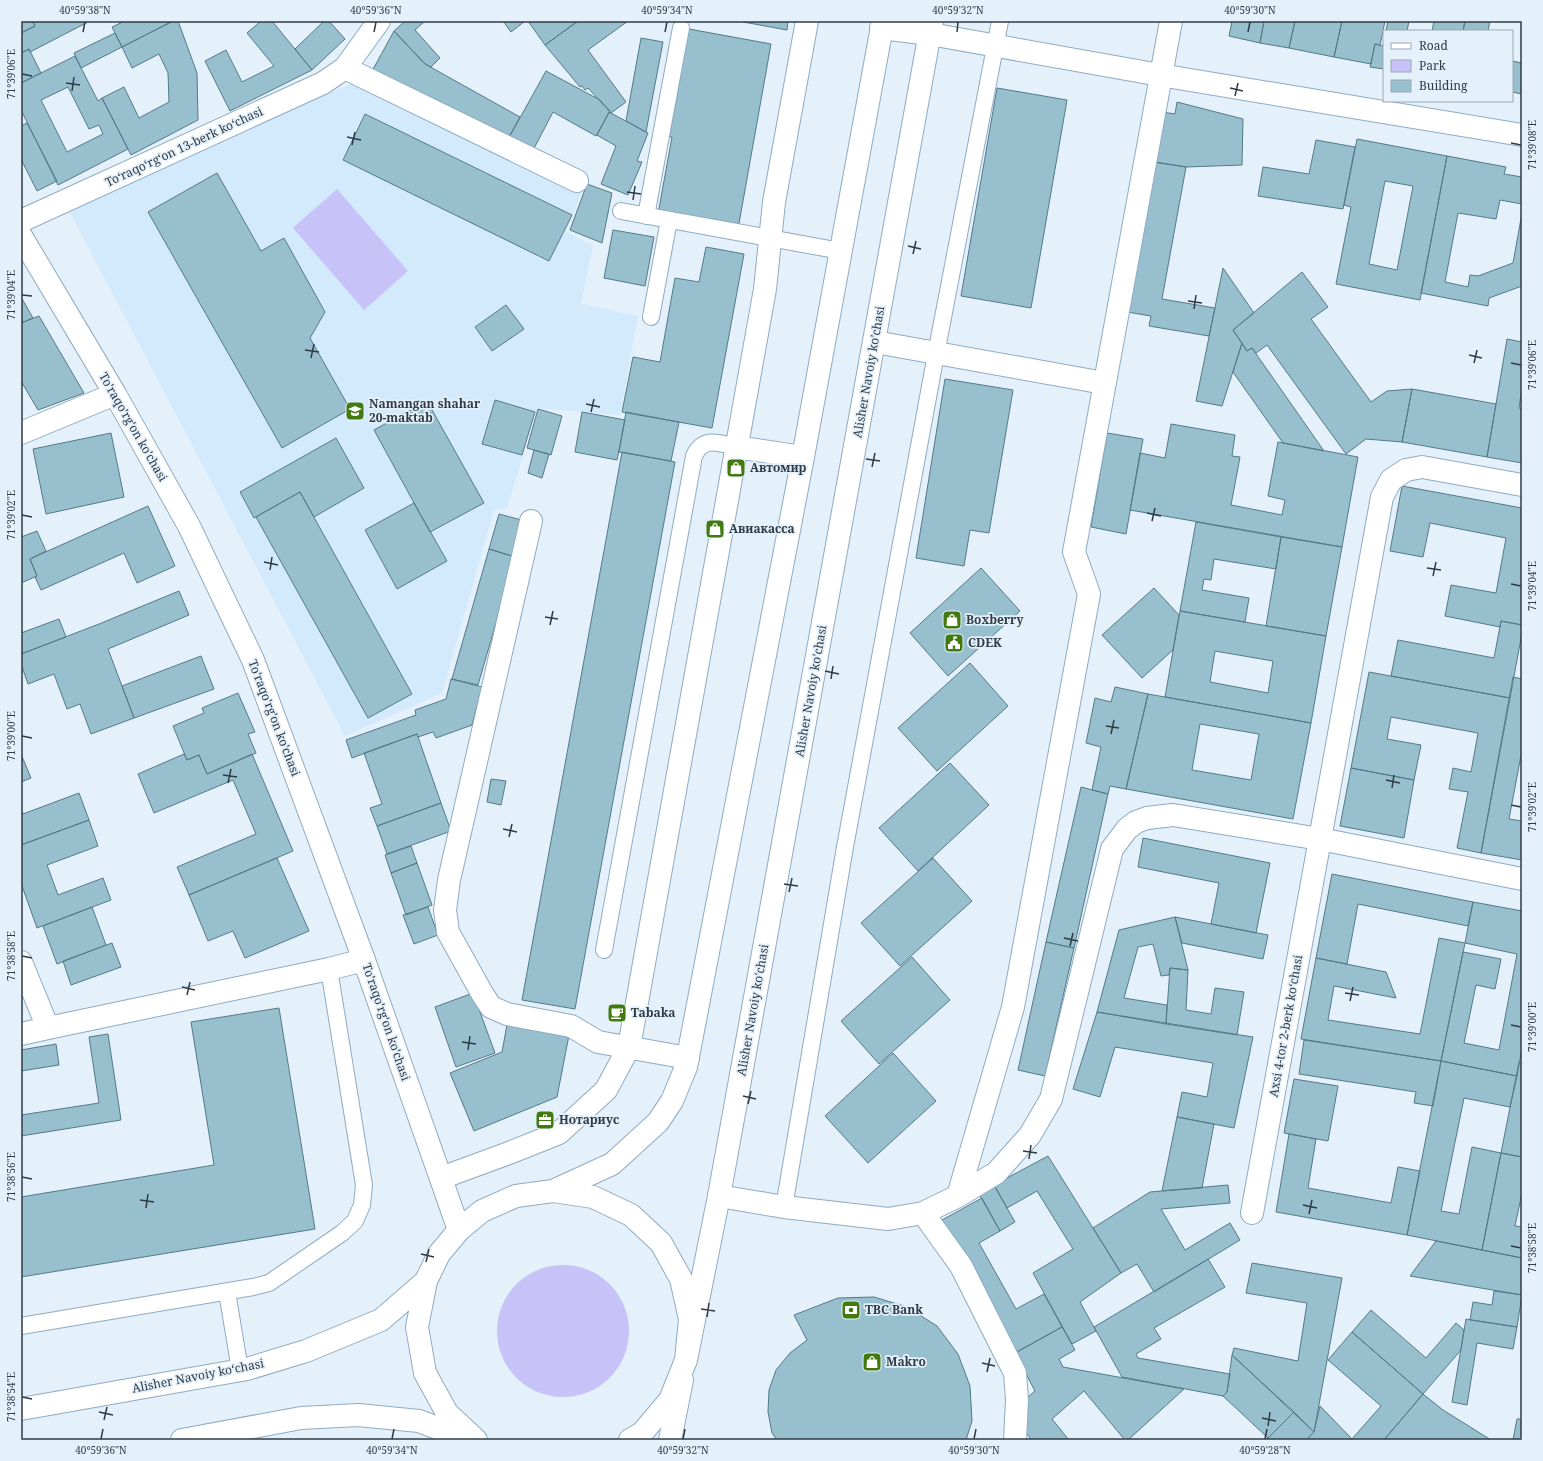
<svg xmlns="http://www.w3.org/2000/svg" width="1543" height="1461" viewBox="0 0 1543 1461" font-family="'Noto Serif',serif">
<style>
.built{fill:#d3e9fc}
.green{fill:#c7c3f9}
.building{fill:#97bfce;stroke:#547a88;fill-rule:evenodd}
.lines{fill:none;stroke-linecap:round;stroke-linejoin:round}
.lane-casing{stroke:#8fabc4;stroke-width:18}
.street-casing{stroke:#8fabc4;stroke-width:24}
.secondary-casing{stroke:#8fabc4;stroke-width:24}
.primary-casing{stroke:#8fabc4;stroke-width:24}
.lane{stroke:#fff;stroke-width:16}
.street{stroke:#fff;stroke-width:22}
.secondary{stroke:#fff;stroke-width:22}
.primary{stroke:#fff;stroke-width:22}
.ticks{fill:none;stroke:#2f3b45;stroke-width:1.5}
.labels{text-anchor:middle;stroke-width:3.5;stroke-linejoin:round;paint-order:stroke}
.street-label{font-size:12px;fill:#2f3b45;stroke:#e4f0fa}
.poi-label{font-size:12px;font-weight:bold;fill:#2f3b45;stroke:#e4f0fa;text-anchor:start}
.neatline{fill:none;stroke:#2f3b45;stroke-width:1.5}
.ticks-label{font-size:10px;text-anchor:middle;fill:#2f3b45}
</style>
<rect width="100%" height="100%" fill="#e4f0fa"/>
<path class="built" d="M351 84 582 191 566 232 593 245 581 304 638 316 620 415 537 408 507 508 494 510 442 693 345 736 66 205Z"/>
<path class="green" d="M337 189 408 271 364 310 293 228Z
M497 1331a66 66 0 1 1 132 0a66 66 0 1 1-132 0Z"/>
<path class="building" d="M21 21H32L35 26 21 33Z
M36 21H90L30 52 29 49 23 52 21 48V33L35 26 33 22Z
M125 21H173L122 47 112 27Z
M173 21H178L197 73 198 120 131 155 102 98 124 87 139 118 169 102 168 73 159 54 132 68 122 47Z
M261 21H272L312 70 230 111 205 61 226 50 242 82 274 66 247 33Z
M324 21H329L345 39 312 70 295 49Z
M405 21H425L415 30 440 58 431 67 425 64 394 31Z
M503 21H525L511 32Z
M528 21H578L545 45Z
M578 21H628L588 50 626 102 611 113 588 88 585 90 582 86 580 87 545 45Z
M738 21H788L787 30Z
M1232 21H1264L1260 43 1229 36Z
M1264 21H1295L1289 48 1260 43Z
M1295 21H1342L1334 57 1289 48Z
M1342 21H1385L1380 45 1375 44 1371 64 1334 57Z
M1388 21H1409L1407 31H1386Z
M1434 21H1465L1463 31H1432Z
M1465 21H1490L1488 31H1463Z
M689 29 771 44 738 229 658 214 672 137H669Z
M394 31 425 64 520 117 508 139 435 99 431 107 371 73Z
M115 33 122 47 81 68 74 53Z
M641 38 663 42 646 132 626 121Z
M1384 39V69L1370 67 1375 44 1383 46Z
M29 49 41 73 21 83V53Z
M75 56 98 101 102 98 128 149 58 185 21 110V83ZM68 87 89 129 99 125 103 134 67 152 41 100Z
M1512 61 1522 63V94L1512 92Z
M546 71 600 100 610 111 596 136 553 112 530 156 506 143Z
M997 88 1067 100 1031 308 961 296Z
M1177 102 1243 119 1242 165 1186 167 1154 162 1162 112 1175 114Z
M609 112 648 133 637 161 642 162 628 195 601 184 616 146 597 135Z
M365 114 572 215 549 261 343 160Z
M27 123 57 181 37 191 21 159V126Z
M1357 139 1447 156 1420 300 1336 284 1351 207 1344 205ZM1385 181 1413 186 1397 270 1369 264Z
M1316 140 1355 147 1343 209 1258 196 1263 167 1309 174Z
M1447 156 1506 167 1504 174 1522 177V204L1500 200 1496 219 1458 213 1445 282 1468 287 1470 275 1478 276 1513 263 1522 213V286L1489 298 1488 306 1421 293Z
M1154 162 1186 167 1162 299 1215 308 1209 336 1149 326 1151 316 1127 312Z
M217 173 261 251 284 238 325 312 310 338 350 409 282 448 148 212Z
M587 184 612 193 602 243 570 230Z
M613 230 654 237 645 286 604 278Z
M706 247 744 254 712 428 622 412 633 357 660 362 675 278 699 282Z
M1223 268 1254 313 1233 330 1242 343 1222 406 1196 401Z
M1302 272 1328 307 1311 319 1371 402 1387 391 1412 389 1402 442 1366 439 1346 454 1267 345 1256 353 1252 348 1247 351 1233 330Z
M21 297 33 318 21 323Z
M506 305 524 329 492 351 475 327Z
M39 316 84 393 38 410 21 381V323Z
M1507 339 1522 342V388L1519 408 1522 409V463L1487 457Z
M1242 343 1247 351 1252 348 1324 451 1283 443 1233 372Z
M945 379 1013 390 989 533 970 530 964 566 916 558Z
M1412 389 1496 404 1487 457 1402 442Z
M495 400 535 412 522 455 482 444Z
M427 401 484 503 430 532 374 430Z
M538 409 562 416 551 455 527 448Z
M582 412 625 420 617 460 575 452Z
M626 412 679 422 671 461 619 452Z
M1171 424 1235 435 1232 456 1240 457 1231 505 1282 515 1285 500 1268 496 1278 442 1358 457 1342 547 1130 510 1140 453 1165 458Z
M111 433 124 497 46 514 33 449Z
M1107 433 1143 439 1126 534 1091 527Z
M336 438 364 488 314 517 300 492 254 518 240 492Z
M534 450 549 454 542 478 528 473Z
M622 452 675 462 575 1009 522 1000Z
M1402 486 1522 508V625L1501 621 1500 627 1445 616 1451 585 1496 593 1506 538 1430 523 1423 557 1390 551Z
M300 492 412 694 368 718 256 517Z
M414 503 447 561 397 589 365 530Z
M148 506 175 566 137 583 124 553 41 590 35 577 37 576 30 559Z
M499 514 525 521 515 557 489 549Z
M1196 522 1281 537 1276 569 1214 559 1211 580 1204 579 1202 590 1249 598 1245 622 1180 611Z
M37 531 46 551 30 559 37 576 21 583V537Z
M1281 537 1342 547 1326 636 1266 626Z
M489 549 515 557 478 685 452 679Z
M981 568 1020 611 948 676 910 633Z
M1154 588 1179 615 1173 650 1142 678 1102 635Z
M179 591 189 615 108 649 134 718 91 734 80 704 67 709 54 674 28 684 21 664V654L99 624Z
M1180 611 1326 636 1311 723 1165 697ZM1215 651 1273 661 1268 693 1210 682Z
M59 619 66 637 21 654V633Z
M1501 621 1522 625V633L1510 698 1391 676 1398 640 1494 658Z
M201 656 214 689 134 718 122 686Z
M970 663 1008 706 937 771 898 728Z
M1369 672 1510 698 1481 853 1457 848 1468 792 1449 789 1453 768 1471 772 1478 733 1391 717 1387 739 1421 745 1414 780 1351 768Z
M1513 677 1522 679V750L1509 819 1522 821V860L1481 853Z
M451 679 482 687 472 725 436 738 433 732 418 737 417 734 352 758 346 740 416 715 415 710 446 699Z
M1115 687 1148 694 1126 789 1110 786 1108 794 1092 790 1101 747 1086 743 1095 698 1111 702Z
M238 693 255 732 248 734 256 753 207 774 199 755 187 760 173 726 204 713 202 708Z
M1148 694 1311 723 1293 819 1126 789ZM1200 724 1259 734 1251 780 1192 770Z
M417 734 441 803 377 826 370 808 382 804 364 753Z
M21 754 31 778 21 782Z
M184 754 187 760 199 755 207 774 252 754 293 851 189 895 177 867 256 834 233 780 154 813 138 774Z
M950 763 989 805 918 871 879 828Z
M1351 768 1414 780 1404 838 1340 826Z
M491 779 506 781 501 805 487 802Z
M1081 787 1108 794 1074 948 1046 942Z
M79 793 89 820 21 845V809L23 814Z
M441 803 451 831 387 854 377 826Z
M89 820 98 846 47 865 58 895 103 878 111 900 37 928 21 883V845Z
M1143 838 1270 863 1256 933 1211 924 1219 883 1138 867Z
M411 846 417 863 391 873 385 855Z
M277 858 309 931 245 958 233 931 208 941 189 895Z
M933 858 972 901 900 966 861 923Z
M417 863 432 905 406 915 391 873Z
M1332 874 1473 902 1468 926 1358 904 1347 964 1316 958Z
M1473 902 1522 911V1048L1517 1076 1441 1061 1463 952 1501 959 1495 989 1476 985 1464 1043 1499 1050 1517 954 1465 943Z
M92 907 106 945 57 964 43 926Z
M428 907 438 935 414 944 403 915Z
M1175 917 1268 935 1263 959 1182 943Z
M1175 917 1188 970 1170 968 1169 975 1161 976 1153 944 1138 947 1124 998 1167 1005 1166 1024 1097 1012 1119 930Z
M1439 938 1465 943 1441 1061 1301 1039 1316 958 1386 972 1396 998 1334 986 1328 1020 1420 1034Z
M1046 942 1074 948 1045 1076 1018 1070Z
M112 943 121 967 71 985 63 961Z
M912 957 950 1000 879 1064 841 1021Z
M1170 968 1188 970 1186 1010 1211 1014 1215 988 1244 992 1237 1035 1166 1024Z
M473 993 495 1053 456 1067 435 1007Z
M279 1008 315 1229 21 1277V1197L214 1165 191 1022Z
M1097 1012 1253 1037 1234 1128 1177 1117 1182 1092 1207 1097 1213 1063 1115 1047 1100 1097 1073 1089Z
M508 1019 570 1030 557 1097 474 1131 450 1073 502 1052Z
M108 1034 121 1120 21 1136V1115L99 1103 89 1037Z
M1304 1040 1441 1061 1433 1106 1414 1103 1416 1092 1299 1074Z
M56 1044 59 1065 21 1071V1050Z
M893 1053 936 1101 868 1163 825 1116Z
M1441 1061 1517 1076 1510 1107 1464 1098 1441 1211 1459 1214 1472 1147 1501 1153 1482 1250 1407 1235Z
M1519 1062 1522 1063V1157L1501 1153Z
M1294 1079 1338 1086 1328 1141 1284 1133Z
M1177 1117 1214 1124 1202 1188 1162 1191Z
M1289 1134 1316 1139 1308 1188 1391 1203 1398 1167 1420 1171 1407 1235 1276 1212Z
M1501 1153 1522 1157V1193L1515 1226 1522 1227V1258L1482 1250Z
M1048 1156 1121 1273 1080 1302 1096 1331 1072 1344 1033 1273 1073 1249 1037 1191 1007 1208 994 1185Z
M994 1185 1015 1222 1000 1231 979 1194Z
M1228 1185 1230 1203 1161 1209 1185 1250 1230 1223 1240 1240 1154 1292 1137 1264 1121 1273 1093 1228 1150 1192Z
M982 1198 1000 1231 979 1243 1016 1309 1044 1294 1062 1327 1015 1353 942 1220Z
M1436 1241 1522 1258V1295L1410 1276Z
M1208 1259 1225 1287 1154 1328 1161 1339 1136 1354 1138 1358 1230 1374 1227 1392 1223 1396 1122 1377 1094 1327Z
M1252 1263 1342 1278 1314 1432 1232 1355 1234 1348 1298 1361 1307 1303 1246 1293Z
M1494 1291 1522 1295 1517 1327 1470 1320 1473 1302 1492 1305Z
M874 1297 907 1307 937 1326 958 1354 970 1386 972 1421 966 1440H777L772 1433 768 1412 769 1390 776 1370 790 1353 807 1340 794 1315 838 1298Z
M1371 1310 1426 1358 1456 1323 1464 1330 1461 1350 1423 1394 1352 1332Z
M1466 1319 1517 1327 1513 1349 1477 1343 1467 1405 1452 1402Z
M1062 1327 1075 1350 1059 1359 1063 1367 1184 1389 1128 1440H1125L1084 1391 1052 1419 1069 1440H1032L1021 1427V1403L1035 1391 1015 1353Z
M1352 1332 1423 1394 1384 1440H1307V1439L1314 1432 1320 1406 1352 1439 1381 1406 1328 1360Z
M1232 1355 1294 1412 1268 1438 1223 1396 1227 1392Z
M1423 1394 1443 1410 1491 1440H1425L1424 1439 1423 1440H1384Z
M1294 1412 1314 1432 1306 1440H1266Z
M1517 1419H1522V1440H1513Z"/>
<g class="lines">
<defs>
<path id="lane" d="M621 211 841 251
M646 216 681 28
M651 317 669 220
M604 950 694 456C703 436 719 443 736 447
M784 1207 845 847 936 354 1000 21
M227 1292 240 1370
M21 1326 253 1287 269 1283 342 1233 355 1221 362 1205 364 1185 329 969"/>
<path id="street" d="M881 28 930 34 1160 75 1522 135
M345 68 379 21
M21 221 323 83 345 68 577 181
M875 342 1104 383
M21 433 115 394
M736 447 803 457
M531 521 449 880 445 910 448 932 483 995 491 1007 507 1014 571 1026 598 1042 688 1058
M21 962 48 1028 21 1034
M48 1028 329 969 364 960
M441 1178 509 1153 559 1133 606 1090 629 1047 765 289 774 202 807 21
M719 1196 784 1207 888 1219 923 1213 958 1196 996 1173 1030 1135 1051 1099 1112 849 1127 829 1136 822 1147 818 1173 815 1320 839 1382 497 1391 480 1406 470 1422 467 1522 485
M958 1196 1013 1007 1089 594 1074 552 1171 21
M923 1213 961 1266 1015 1373 1017 1400 1015 1440
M1252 1213 1320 839 1522 879"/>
<path id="secondary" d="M21 236 115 394 189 526 253 660 364 960 459 1230
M670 1440 682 1380"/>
<path id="primary" d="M553 1191 612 1164 658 1122 672 1101 686 1067 803 457 883 21
M686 1360 719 1196 932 21
M21 1409 247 1369 306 1351 381 1320 426 1281
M182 1440 301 1418 358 1415 419 1421 469 1440
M476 1440 447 1413 425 1373 417 1327 426 1281 439 1254 459 1230 482 1211 516 1196 553 1191 593 1197 631 1215 661 1243 681 1279 690 1319 686 1360 670 1400 642 1433 630 1440"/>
</defs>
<use href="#lane" class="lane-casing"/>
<use href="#street" class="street-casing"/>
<use href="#secondary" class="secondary-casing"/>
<use href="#primary" class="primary-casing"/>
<use href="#lane" class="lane"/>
<use href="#street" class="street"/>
<use href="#secondary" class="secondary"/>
<use href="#primary" class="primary"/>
</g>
<path class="ticks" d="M83 32 85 22M374 32 376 22M665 32 667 22M957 32 958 22M1248 32 1250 22M22 74 32 76M66 83 80 85M1230 88 1243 91M72 91 74 77M1235 96 1238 83M347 137 361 140M1511 143 1521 145M352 145 355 132M627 192 641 194M633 200 635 186M908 246 921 249M913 254 916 241M22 295 32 296M1188 301 1202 303M1194 309 1196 295M305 350 319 352M1469 355 1482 358M311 358 314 344M1474 363 1477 350M1511 363 1521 365M586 404 600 407M591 412 594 399M866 459 880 461M872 467 875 453M1147 513 1161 516M22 515 32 517M1152 521 1155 508M264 562 278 565M1427 568 1441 570M270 570 272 557M1433 576 1436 562M1511 584 1521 586M545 617 558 619M550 625 553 611M825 671 839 674M831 679 833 666M1106 726 1119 728M1111 734 1114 720M22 736 32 738M223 775 237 777M1386 780 1400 783M228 783 231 769M1392 788 1394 775M1511 805 1521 807M503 829 517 832M509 837 512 824M784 884 798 886M789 892 792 878M1064 938 1078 941M1070 946 1073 933M22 956 32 958M182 987 195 990M1345 993 1359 995M187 995 190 982M1350 1001 1353 987M1511 1025 1521 1027M462 1042 476 1044M468 1050 470 1036M743 1096 756 1099M748 1104 751 1091M1023 1151 1037 1153M1029 1159 1031 1145M22 1177 32 1179M140 1200 154 1202M1303 1205 1317 1208M146 1208 148 1194M1309 1214 1312 1200M1511 1246 1521 1248M421 1254 434 1257M426 1262 429 1249M701 1309 715 1311M707 1317 709 1303M982 1363 995 1366M987 1372 990 1358M22 1397 32 1399M99 1412 113 1415M1262 1418 1276 1421M104 1420 107 1407M1268 1426 1270 1412M101 1439 103 1429M392 1439 394 1429M683 1439 685 1429M974 1439 976 1429M1265 1439 1267 1429"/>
<defs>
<symbol id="school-square" viewBox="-11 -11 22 22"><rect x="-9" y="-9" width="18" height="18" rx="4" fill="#427a10" stroke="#e4f0fa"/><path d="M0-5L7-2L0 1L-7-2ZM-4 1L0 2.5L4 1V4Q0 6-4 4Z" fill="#fff"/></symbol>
<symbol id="shop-square" viewBox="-11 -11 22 22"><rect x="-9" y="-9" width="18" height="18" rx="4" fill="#427a10" stroke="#e4f0fa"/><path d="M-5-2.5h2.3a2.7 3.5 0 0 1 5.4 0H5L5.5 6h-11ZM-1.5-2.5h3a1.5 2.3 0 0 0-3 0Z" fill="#fff"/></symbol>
<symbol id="civic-square" viewBox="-11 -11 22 22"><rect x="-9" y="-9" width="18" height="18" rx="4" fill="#427a10" stroke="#e4f0fa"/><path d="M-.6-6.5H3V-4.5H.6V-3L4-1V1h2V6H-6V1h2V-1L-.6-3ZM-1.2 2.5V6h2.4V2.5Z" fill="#fff"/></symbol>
<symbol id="cafe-square" viewBox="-11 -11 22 22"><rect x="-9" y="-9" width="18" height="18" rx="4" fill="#427a10" stroke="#e4f0fa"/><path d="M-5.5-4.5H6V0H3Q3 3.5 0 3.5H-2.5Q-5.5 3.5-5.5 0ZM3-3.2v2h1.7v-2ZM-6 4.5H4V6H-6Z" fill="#fff"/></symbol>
<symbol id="office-square" viewBox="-11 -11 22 22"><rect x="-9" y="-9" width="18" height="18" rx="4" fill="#427a10" stroke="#e4f0fa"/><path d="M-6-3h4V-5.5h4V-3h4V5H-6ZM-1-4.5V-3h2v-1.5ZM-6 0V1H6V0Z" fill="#fff"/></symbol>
<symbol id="bank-square" viewBox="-11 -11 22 22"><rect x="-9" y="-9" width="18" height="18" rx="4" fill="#427a10" stroke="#e4f0fa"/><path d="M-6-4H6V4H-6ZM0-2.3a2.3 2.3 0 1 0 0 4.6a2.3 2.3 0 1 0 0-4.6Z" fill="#fff"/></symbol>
</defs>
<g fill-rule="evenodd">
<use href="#school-square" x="344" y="400" width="22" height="22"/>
<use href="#shop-square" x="725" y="457" width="22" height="22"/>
<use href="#shop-square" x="704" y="518" width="22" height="22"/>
<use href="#shop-square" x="941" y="609" width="22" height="22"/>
<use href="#civic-square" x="943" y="632" width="22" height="22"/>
<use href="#cafe-square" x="606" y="1002" width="22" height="22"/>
<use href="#office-square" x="534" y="1109" width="22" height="22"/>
<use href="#bank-square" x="840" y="1299" width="22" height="22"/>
<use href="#shop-square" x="861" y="1351" width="22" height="22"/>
</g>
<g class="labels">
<g class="street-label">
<text transform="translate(184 147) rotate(-25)" y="4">Toʻraqoʻrgʻon 13-berk koʻchasi</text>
<text transform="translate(869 372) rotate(-80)" y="4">Alisher Navoiy ko'chasi</text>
<text transform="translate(133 427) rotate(60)" y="4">To'raqo'rg'on ko'chasi</text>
<text transform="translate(811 691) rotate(-80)" y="4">Alisher Navoiy ko'chasi</text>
<text transform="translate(274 718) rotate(69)" y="4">To'raqo'rg'on ko'chasi</text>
<text transform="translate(753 1010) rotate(-80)" y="4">Alisher Navoiy ko'chasi</text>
<text transform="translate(386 1022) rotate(71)" y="4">To'raqo'rg'on ko'chasi</text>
<text transform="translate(1286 1026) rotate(-80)" y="4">Аxsi 4-tor 2-berk koʻchasi</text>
<text transform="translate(198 1376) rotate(-11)" y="4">Alisher Navoiy koʻchasi</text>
</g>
<g class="poi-label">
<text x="369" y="408">Namangan shahar<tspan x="369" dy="14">20-maktab</tspan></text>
<text x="750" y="472">Автомир</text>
<text x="729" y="533">Авиакасса</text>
<text x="966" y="624">Boxberry</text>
<text x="968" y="647">CDEK</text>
<text x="631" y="1017">Tabaka</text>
<text x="559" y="1124">Нотариус</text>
<text x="865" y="1314">TBC Bank</text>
<text x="886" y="1366">Makro</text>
</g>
</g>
<rect width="1543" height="1461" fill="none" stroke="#e4f0fa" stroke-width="44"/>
<rect x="1383" y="30" width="130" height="72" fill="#e4f0fa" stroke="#9ca8b2"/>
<rect x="1391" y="43" width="20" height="6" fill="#ffffff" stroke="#9ca8b2"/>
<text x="1419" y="50" font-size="12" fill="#2f3b45">Road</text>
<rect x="1391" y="60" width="20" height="12" fill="#c7c3f9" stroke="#9ca8b2"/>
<text x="1419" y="70" font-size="12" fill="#2f3b45">Park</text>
<rect x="1391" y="80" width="20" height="12" fill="#97bfce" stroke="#9ca8b2"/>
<text x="1419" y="90" font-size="12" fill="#2f3b45">Building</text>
<rect x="22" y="22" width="1499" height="1417" class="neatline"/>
<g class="ticks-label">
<text x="85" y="14">40°59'38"N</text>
<text x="376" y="14">40°59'36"N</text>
<text x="667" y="14">40°59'34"N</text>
<text x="958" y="14">40°59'32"N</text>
<text x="1250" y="14">40°59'30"N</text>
<text transform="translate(11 74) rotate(-90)" y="4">71°39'06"E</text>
<text transform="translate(1532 145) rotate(-90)" y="4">71°39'08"E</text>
<text transform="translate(11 295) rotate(-90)" y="4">71°39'04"E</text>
<text transform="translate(1532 365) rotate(-90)" y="4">71°39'06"E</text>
<text transform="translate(11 515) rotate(-90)" y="4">71°39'02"E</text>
<text transform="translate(1532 586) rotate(-90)" y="4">71°39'04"E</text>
<text transform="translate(11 736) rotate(-90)" y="4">71°39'00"E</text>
<text transform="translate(1532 807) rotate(-90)" y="4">71°39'02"E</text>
<text transform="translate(11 956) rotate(-90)" y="4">71°38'58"E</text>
<text transform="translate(1532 1027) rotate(-90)" y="4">71°39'00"E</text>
<text transform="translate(11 1177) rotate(-90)" y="4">71°38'56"E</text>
<text transform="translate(1532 1248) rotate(-90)" y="4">71°38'58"E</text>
<text transform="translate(11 1397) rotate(-90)" y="4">71°38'54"E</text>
<text x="101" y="1454">40°59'36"N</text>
<text x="392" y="1454">40°59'34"N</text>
<text x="683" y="1454">40°59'32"N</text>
<text x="974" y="1454">40°59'30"N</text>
<text x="1265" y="1454">40°59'28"N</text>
</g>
</svg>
